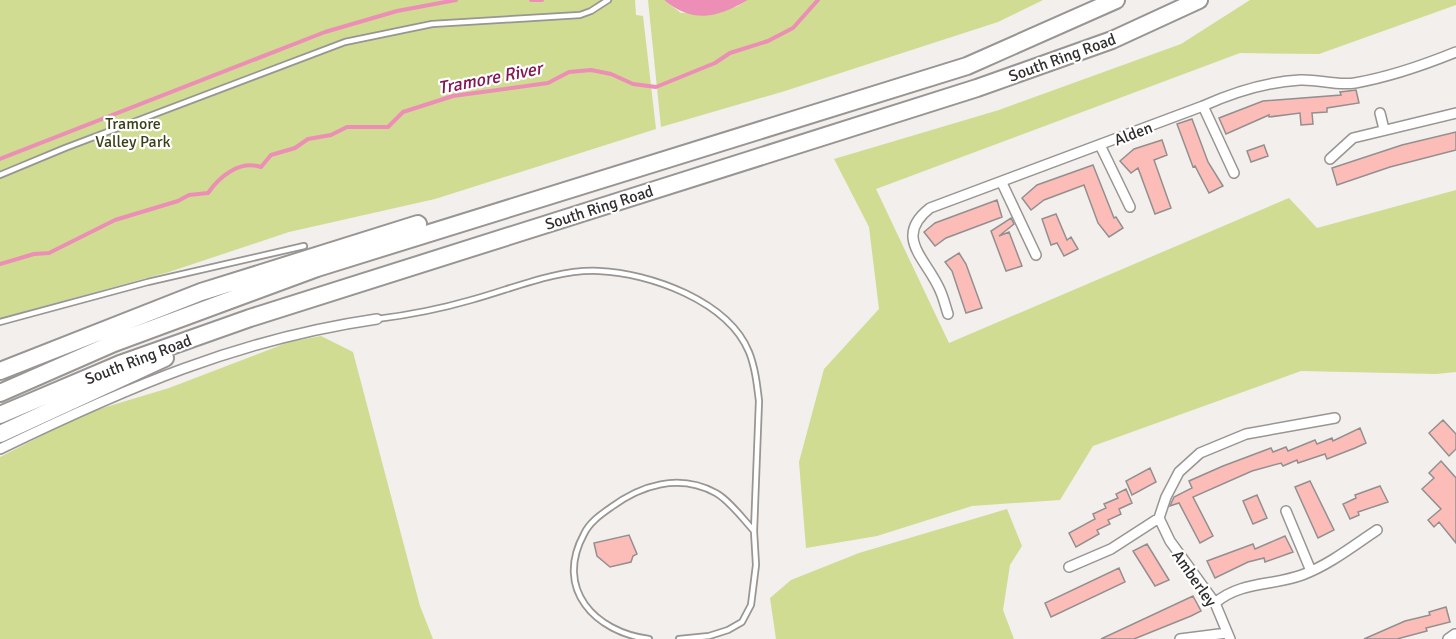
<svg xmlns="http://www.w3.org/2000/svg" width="1456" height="639" viewBox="0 0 1456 639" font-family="Signika,sans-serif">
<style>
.green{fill:#d0dc91}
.water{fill:#ec8eb6}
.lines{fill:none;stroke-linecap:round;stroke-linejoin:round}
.stream{stroke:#ec8eb6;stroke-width:4}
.building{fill:#fcbdb8;stroke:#938f8f;stroke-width:1.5}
.service-casing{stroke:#989593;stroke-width:8}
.minor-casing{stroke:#989593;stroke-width:12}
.trunk-casing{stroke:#989593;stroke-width:20}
.service{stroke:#fff;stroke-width:4.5}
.minor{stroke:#fff;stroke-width:9}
.trunk{stroke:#fff;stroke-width:16}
.labels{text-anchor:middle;stroke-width:4.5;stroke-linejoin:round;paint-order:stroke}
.street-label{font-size:16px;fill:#302f2e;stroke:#fff}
.park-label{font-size:16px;fill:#393f16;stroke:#fff}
.water-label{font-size:18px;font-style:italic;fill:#831551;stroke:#fff}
</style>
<rect width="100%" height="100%" fill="#f2efed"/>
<path class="green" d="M0 0H635L636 15 643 16 656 129 435 199 289 232 169 272 0 318Z
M648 0H664L681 13 736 7 748 0H1043L998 22 785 91 661 127Z
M1250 0H1456V5L1319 54 1240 53 876 189 949 343 1289 198 1317 228 1456 190V372L1436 374 1301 371 1093 446 1060 500 972 506 877 536 806 548 799 462 824 369 879 309 869 227 834 159 999 110 1181 44Z
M321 336 353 352 420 606 433 639H0V457L86 413 169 388 289 342Z
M1007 509 1022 546 1010 565 1003 610 1014 639H776L770 598 791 580 859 553Z"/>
<path class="water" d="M664 0H748C716 18 694 24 664 0Z"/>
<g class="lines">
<path class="stream" d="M531 0H542
M0 159 325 32 397 11 456 0
M0 264 34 254 49 253 115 220 178 201 189 195 208 193C220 176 240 160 261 167L271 155 295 148 308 139 331 135 347 127H388L403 112 453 96 548 83 569 72 591 70 611 74 633 84 656 87 715 63 730 53 768 41 793 28 818 0"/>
</g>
<path class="building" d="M1356 90 1359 103 1327 108V112L1312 113 1313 124 1301 125 1300 113 1269 117V115L1226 134 1219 118 1263 101 1341 95 1340 92Z
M1192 119 1208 162 1223 186 1209 193 1195 166 1193 167 1177 124Z
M1456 132V150L1390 167 1337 185 1332 168 1402 145Z
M1162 140 1167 155 1154 160 1171 208 1155 214 1138 168 1131 173 1120 161 1134 149Z
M1264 145 1268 156 1251 162 1247 151Z
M1093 165 1114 218 1116 217 1123 228 1109 237 1098 223 1084 185 1044 200 1031 210 1022 198 1037 185Z
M997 200 1002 217 946 238 935 246 924 232 935 223Z
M1056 214 1067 240 1071 237 1078 249 1064 256 1057 243 1051 245 1042 219Z
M1011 218 1014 224 999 236 1009 232 1022 266 1006 271 991 231Z
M959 253 966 264 982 308 966 313 952 271 945 262Z
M1443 420 1456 434V449L1449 456 1429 433Z
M1360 428 1366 443 1355 448 1327 459 1325 454 1298 463 1297 460 1283 466 1281 463 1252 471 1193 497 1213 536 1200 543 1179 503 1170 506 1174 497 1192 488 1189 481 1223 466 1271 448 1273 452 1286 447 1288 451 1315 440 1317 444 1332 438 1333 441Z
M1441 461 1456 478V543L1439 522 1434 527 1428 520 1441 509 1422 489 1434 478 1429 473Z
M1150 468 1156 482 1132 495 1126 481Z
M1310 481 1334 530 1318 538 1295 487Z
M1380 486 1388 502 1358 512 1359 515 1350 519 1343 504 1356 498 1355 495Z
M1126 489 1132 503 1119 509 1121 514 1108 520 1110 524 1097 530 1099 534 1076 547 1069 533 1095 519 1093 514 1106 508 1104 504 1118 498 1116 494Z
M1257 495 1267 518 1253 524 1243 501Z
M629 535 637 554 633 556 631 562 610 567 597 556 594 543Z
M1285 536 1293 552 1265 562 1264 558 1248 562 1215 578 1207 561 1253 544 1255 549Z
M1147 544 1169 580 1155 586 1133 551Z
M1119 568 1125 582 1051 617 1045 603Z
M1193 596 1201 611 1191 616 1134 639H1101Z
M1446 607 1450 622 1426 628 1427 631 1397 639H1364L1405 621 1430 615 1429 612Z"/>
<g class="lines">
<defs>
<path id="service" d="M0 175 65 148 345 42 432 24 580 15 591 11 608 0
M377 319C409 315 440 309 471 300 512 289 556 269 599 271 650 273 728 301 749 352 755 367 757 384 759 401L754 531 756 565 751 605 742 622 728 630 709 636 679 639
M0 322 148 282 304 246
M649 639C595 632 554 589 584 534 589 523 600 515 610 508 641 485 679 473 716 493 730 501 743 519 754 531"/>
<path id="minor" d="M1203 106 1234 173
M1380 113 1384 129
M1100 145 1130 207
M1330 159 1353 138 1456 113
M1002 183 1036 255
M948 314C945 305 943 295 938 286 924 257 894 236 930 208L1203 106C1234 92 1265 82 1300 80 1318 79 1336 86 1355 83 1389 77 1424 65 1456 52
M0 449C126 388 238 339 377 319
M1286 511 1311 571
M1159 518 1170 541 1215 603 1230 639
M1069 567 1111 549 1159 518 1166 497 1179 472 1200 453 1246 434 1335 418
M1215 603C1241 581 1272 586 1302 575 1329 565 1353 546 1377 530
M1180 639 1227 633
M1448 639 1455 634"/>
<path id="trunk" d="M0 371 201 292 418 224
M0 393 114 343 317 268 967 66 1116 0
M0 415 120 364 250 318 977 88 1112 40 1199 0
M0 434 165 358"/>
</defs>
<use href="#service" class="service-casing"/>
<use href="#minor" class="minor-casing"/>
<use href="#trunk" class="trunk-casing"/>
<use href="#service" class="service"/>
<use href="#minor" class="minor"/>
<use href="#trunk" class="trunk"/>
</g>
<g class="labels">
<g class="street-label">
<text transform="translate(1062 57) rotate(-20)" y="6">South Ring Road</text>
<text transform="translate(1133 133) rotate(-21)" y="6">Alden</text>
<text transform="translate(599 207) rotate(-18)" y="6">South Ring Road</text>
<text transform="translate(138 359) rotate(-21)" y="6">South Ring Road</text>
<text transform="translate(1195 578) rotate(55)" y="6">Amberley</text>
</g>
<g class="park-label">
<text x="133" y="129">Tramore<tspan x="133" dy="18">Valley Park</tspan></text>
</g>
<g class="water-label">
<text transform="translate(490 78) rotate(-11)" y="6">Tramore River</text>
</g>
</g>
</svg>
